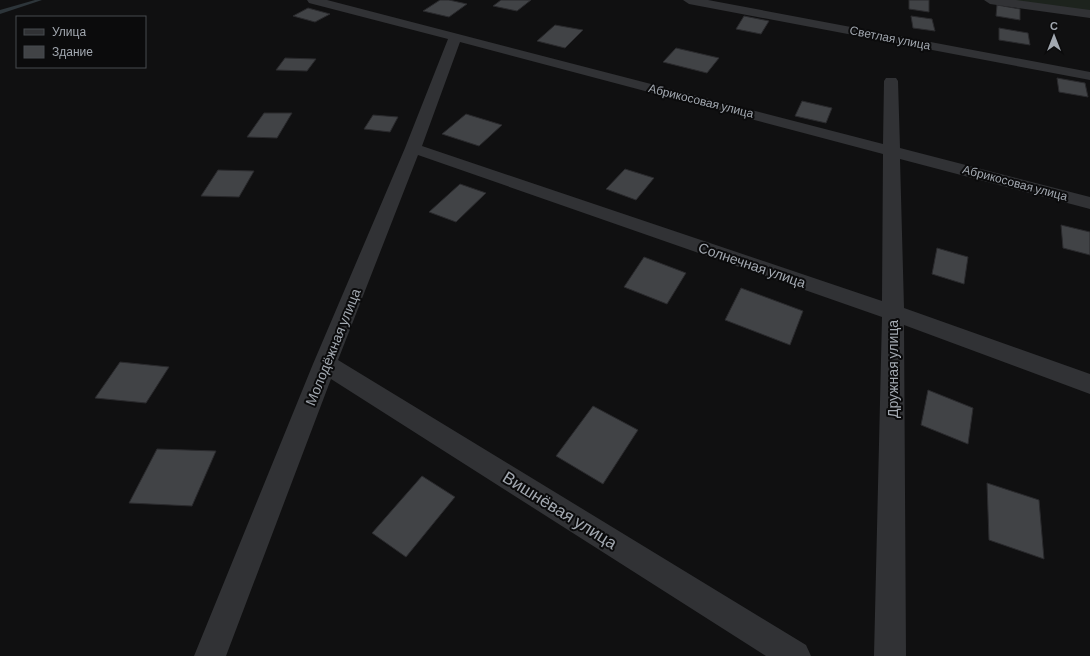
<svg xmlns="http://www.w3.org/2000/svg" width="1090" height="656" viewBox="0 0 1090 656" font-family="Barlow,sans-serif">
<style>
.green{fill:#1d231d}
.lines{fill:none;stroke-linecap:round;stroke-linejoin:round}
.stream{fill:#2d353a;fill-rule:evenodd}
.building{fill:#414346;stroke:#2a2a2d}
.street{fill:#313235;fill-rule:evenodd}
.labels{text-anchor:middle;stroke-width:4;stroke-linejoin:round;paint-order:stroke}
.far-street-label{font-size:12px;fill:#a2a8b0;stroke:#0b0b0c}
.street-label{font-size:14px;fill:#a2a8b0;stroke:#0b0b0c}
.near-street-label{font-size:17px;fill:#a2a8b0;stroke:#0b0b0c}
</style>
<rect width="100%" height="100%" fill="#101011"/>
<path class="green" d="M1008 0H1090V11Z"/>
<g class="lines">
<path class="stream" d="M35 0H42L0 14V10Z"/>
</g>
<path class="building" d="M440 0H449L467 4 449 17 423 11Z
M501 0H531L517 11 493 6Z
M909 0H929V12L909 9Z
M997 5 1020 9V20L996 16Z
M308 8 330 14 315 22 293 16Z
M744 16 769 21 761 34 736 29Z
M911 16 932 19 935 31 913 28Z
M555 25 583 30 565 48 537 41Z
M999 28 1028 33 1030 45 999 40Z
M676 48 719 58 707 73 663 62Z
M285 58 316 59 307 71 276 70Z
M1057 78 1085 83 1088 97 1059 92Z
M802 101 832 108 826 123 795 116Z
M264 113H292L277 138 247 137Z
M466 114 502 125 479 146 442 134Z
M373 115 398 117 390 132 364 129Z
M625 169 654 178 636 200 606 189Z
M218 170 254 171 239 197 201 196Z
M460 184 486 193 456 222 429 212Z
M1061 225 1090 232V255L1063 248Z
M937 248 968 257 964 284 932 274Z
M644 257 686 273 667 304 624 287Z
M741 288 803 311 790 345 725 320Z
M120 362 169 367 146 403 95 398Z
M928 390 973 408 968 444 921 425Z
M593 406 638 430 603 484 556 456Z
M157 449 216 451 192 506 129 503Z
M422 476 455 497 406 557 372 533Z
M987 483 1039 500 1044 559 989 540Z"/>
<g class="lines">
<path class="street" d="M307 0H327L883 144 884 81 886 78H896L898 81 900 148 1090 197V209L900 159 904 308 1090 374V394L904 325 906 656H874L882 317 418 155 338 360 806 645 811 656H766L331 379 226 656H194L313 364 405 148 448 39 309 3ZM460 42 883 154 882 301 422 146Z
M683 0H708L1090 72V80L689 4Z
M984 0H1016L1090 10V18L990 4Z"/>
</g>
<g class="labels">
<g class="far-street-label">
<text transform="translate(890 38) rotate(11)" y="4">Светлая улица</text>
<text transform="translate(701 101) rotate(14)" y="4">Абрикосовая улица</text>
<text transform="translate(1015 183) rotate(15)" y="4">Абрикосовая улица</text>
</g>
<g class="street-label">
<text transform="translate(752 265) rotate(19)" y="5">Солнечная улица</text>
<text transform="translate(333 347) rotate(-68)" y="5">Молодёжная улица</text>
<text transform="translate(893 369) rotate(-90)" y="5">Дружная улица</text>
</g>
<g class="near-street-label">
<text transform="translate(560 510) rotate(32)" y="6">Вишнёвая улица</text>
</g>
</g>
<rect x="16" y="16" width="130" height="52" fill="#0b0b0c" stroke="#474a4e"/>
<rect x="24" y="29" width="20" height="6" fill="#313235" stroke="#474a4e"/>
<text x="52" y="36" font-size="12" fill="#a2a8b0">Улица</text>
<rect x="24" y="46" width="20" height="12" fill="#414346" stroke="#474a4e"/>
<text x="52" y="56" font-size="12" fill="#a2a8b0">Здание</text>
<g transform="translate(1054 36)" stroke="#0b0b0c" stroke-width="3" paint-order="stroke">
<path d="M0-3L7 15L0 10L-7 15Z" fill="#a2a8b0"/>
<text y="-6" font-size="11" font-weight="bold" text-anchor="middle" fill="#a2a8b0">С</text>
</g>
</svg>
